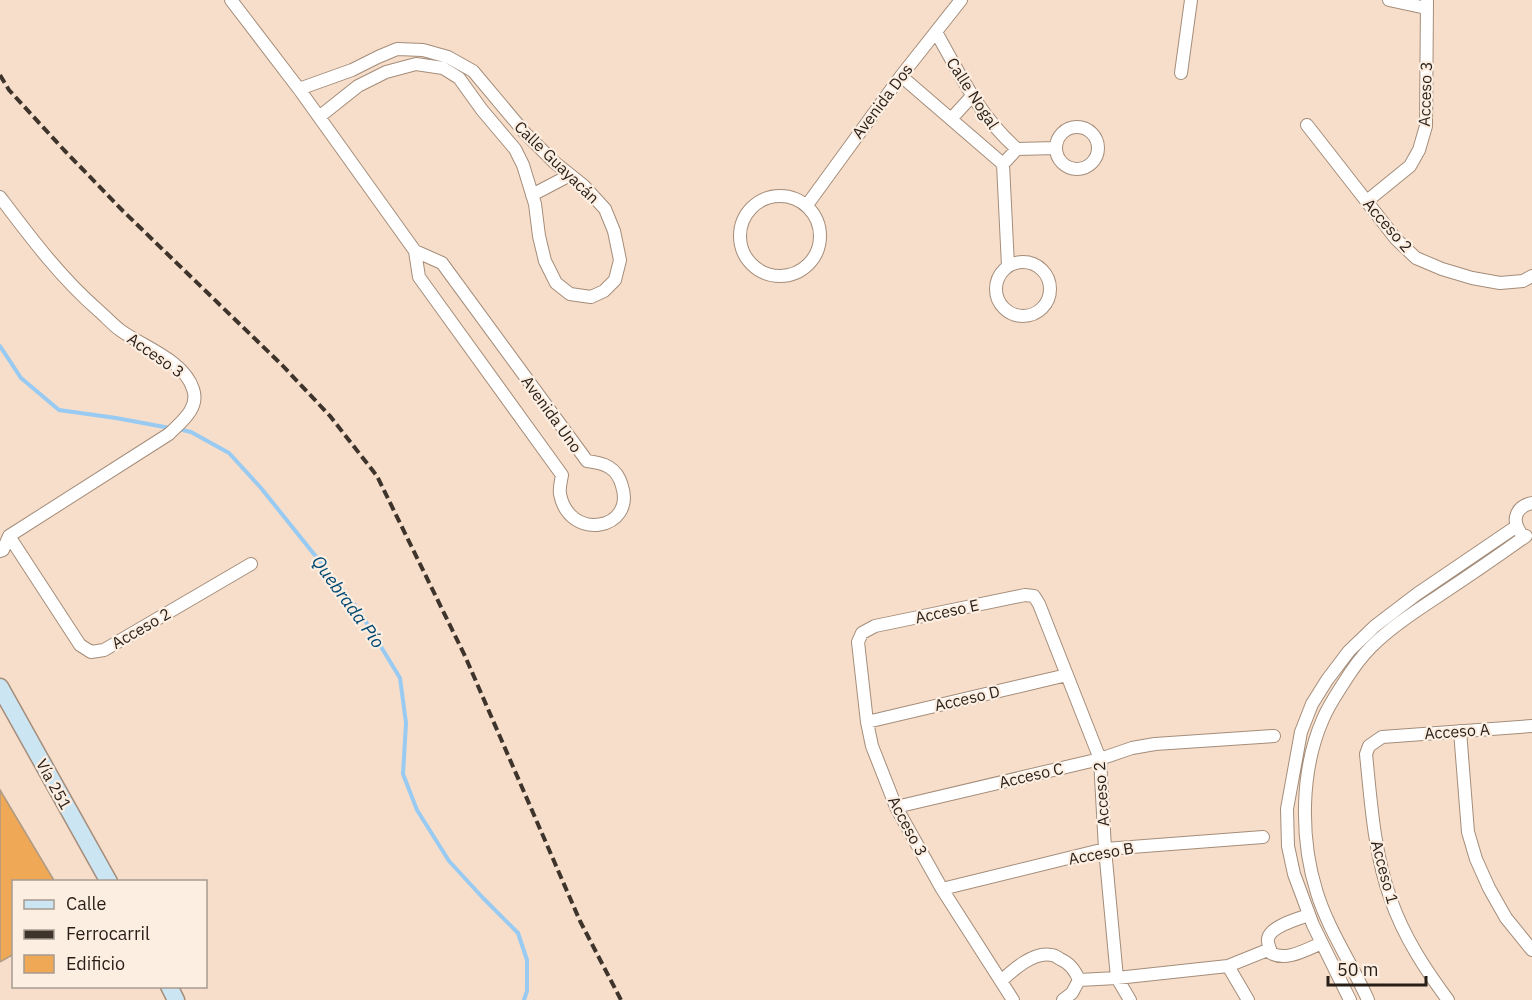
<svg xmlns="http://www.w3.org/2000/svg" width="1532" height="1000" viewBox="0 0 1532 1000" font-family="'IBM Plex Sans',sans-serif">
<style>
.lines{fill:none;stroke-linecap:round;stroke-linejoin:round}
.stream{stroke:#98caf2;stroke-width:4}
.building{fill:#eea856;stroke:#ae9a85;stroke-width:1.5}
.street-casing{stroke:#a48d7a;stroke-width:14}
.secondary-casing{stroke:#a48d7a;stroke-width:19}
.street{stroke:#fff;stroke-width:12}
.secondary{stroke:#cbe5f3;stroke-width:16}
.rail{stroke:#3e342b;stroke-width:4;stroke-dasharray:9 4.5;stroke-linecap:butt}
.labels{text-anchor:middle;stroke-width:4.5;stroke-linejoin:round;paint-order:stroke}
.street-label{font-size:16px;fill:#271e17;stroke:#fdeee2}
.water-label{font-size:18px;font-style:italic;fill:#004973;stroke:#fdeee2}
</style>
<rect width="100%" height="100%" fill="#f7deca"/>
<g class="lines">
<path class="stream" d="M0 346 21 378 59 410 116 418 170 428
M178 429 191 432 229 453 261 488 358 609 400 678 406 723 403 774 417 810 449 861 483 898 518 933 527 960V991L524 1000"/>
</g>
<path class="building" d="M0 790 55 882H14V954L0 962Z"/>
<g class="lines">
<defs>
<path id="street" d="M231 0 299 89 415 251 419 277 562 475C561 481 559 488 560 494 569 542 636 530 622 486 617 467 604 463 587 461L442 263 415 251
M1389 0 1426 8
M936 32C959 73 980 117 1017 149
M1181 73 1191 0
M901 76 1003 164
M299 89 352 70 378 57 397 49 423 50 448 57 473 71 525 133 554 162 584 186 605 209 614 231 620 260 615 280 604 291 591 297 570 294 556 283 545 261 539 236 535 204 523 165 515 149 482 110 459 78 443 68 416 64 386 72 358 86 319 117
M951 119 972 96
M1307 125 1396 239 1416 258 1442 269 1472 278 1500 283 1523 281 1532 276
M1056 148a21 21 0 1 1 42 0a21 21 0 1 1-42 0Z
M532 195 570 175
M740 236a40 40 0 1 1 80 0a40 40 0 1 1-80 0Z
M0 197C31 238 60 277 99 311 106 317 112 324 120 330 143 347 184 360 193 389 200 408 181 422 169 434L9 536
M1367 201 1410 166 1419 150 1426 126 1427 0
M807 205 901 76 961 0
M996 289a27 27 0 1 1 54 0a27 27 0 1 1-54 0Z
M1008 266 1003 164 1017 149 1056 148
M1520 532C1511 519 1517 506 1532 503
M9 536 80 645 91 652 104 650 251 564
M0 551 3 550 9 536
M867 722 1067 675
M1460 731 1468 832 1476 859 1489 888 1506 918 1532 950
M896 807 1100 759 1132 748 1155 744 1274 736
M942 889 1105 849 1263 837
M1309 915C1298 919 1270 926 1268 939 1267 943 1270 948 1271 953 1286 962 1307 949 1322 943
M1228 966 1248 1000
M1079 980 1117 978 1228 966 1270 949
M1001 981C1013 970 1034 951 1051 955 1055 955 1057 957 1060 959 1070 963 1075 970 1079 980L1072 993 1063 1000
M1013 1000 942 889 896 807 872 746 867 722 858 642 862 633 875 626 1025 595 1034 596 1039 604 1100 759 1105 849 1117 978 1130 1000
M1350 1000 1313 925 1294 874 1288 846 1287 809 1301 732 1312 704 1327 680 1349 651 1375 626 1417 594 1517 526
M1368 1000C1352 964 1329 931 1317 893 1300 840 1300 771 1323 719 1328 707 1336 695 1343 684 1351 671 1360 658 1371 647 1391 627 1416 611 1440 595 1469 576 1498 556 1526 536
M1448 1000C1425 969 1404 937 1391 900 1374 853 1371 803 1366 754L1369 746 1382 737 1532 726"/>
<path id="secondary" d="M0 687 109 882
M169 986 176 1000"/>
</defs>
<use href="#street" class="street-casing"/>
<use href="#secondary" class="secondary-casing"/>
<use href="#street" class="street"/>
<use href="#secondary" class="secondary"/>
<path class="rail" d="M0 75 9 90 64 150 123 211 282 365 330 416 377 476 465 656 580 921 621 1000"/>
</g>
<g class="labels">
<g class="street-label">
<text transform="translate(973 93) rotate(57)" y="6">Calle Nogal</text>
<text transform="translate(1425 94) rotate(-88)" y="6">Acceso 3</text>
<text transform="translate(882 101) rotate(-53)" y="6">Avenida Dos</text>
<text transform="translate(557 162) rotate(44)" y="6">Calle Guayacán</text>
<text transform="translate(1388 225) rotate(49)" y="6">Acceso 2</text>
<text transform="translate(156 355) rotate(35)" y="6">Acceso 3</text>
<text transform="translate(552 414) rotate(54)" y="6">Avenida Uno</text>
<text transform="translate(947 611) rotate(-12)" y="6">Acceso E</text>
<text transform="translate(141 628) rotate(-30)" y="6">Acceso 2</text>
<text transform="translate(967 698) rotate(-13)" y="6">Acceso D</text>
<text transform="translate(1457 731) rotate(-4)" y="6">Acceso A</text>
<text transform="translate(1031 775) rotate(-13)" y="6">Acceso C</text>
<text transform="translate(54 784) rotate(61)" y="6">Vía 251</text>
<text transform="translate(1101 794) rotate(-94)" y="6">Acceso 2</text>
<text transform="translate(908 826) rotate(62)" y="6">Acceso 3</text>
<text transform="translate(1101 853) rotate(-10)" y="6">Acceso B</text>
<text transform="translate(1385 872) rotate(75)" y="6">Acceso 1</text>
</g>
<g class="water-label">
<text transform="translate(348 602) rotate(54)" y="6">Quebrada Pío</text>
</g>
</g>
<rect x="12" y="880" width="195" height="108" fill="#fdeee2" stroke="#a79b91" stroke-width="1.5"/>
<rect x="24" y="900" width="30" height="9" fill="#cbe5f3" stroke="#a79b91" stroke-width="1.5"/>
<text x="66" y="910" font-size="18" fill="#271e17">Calle</text>
<rect x="24" y="930" width="30" height="9" fill="#3e342b" stroke="#a79b91" stroke-width="1.5"/>
<text x="66" y="940" font-size="18" fill="#271e17">Ferrocarril</text>
<rect x="24" y="955" width="30" height="18" fill="#eea856" stroke="#a79b91" stroke-width="1.5"/>
<text x="66" y="970" font-size="18" fill="#271e17">Edificio</text>
<path d="M1328 976v9h98v-9" fill="none" stroke="#271e17" stroke-width="3"/>
<text x="1337" y="976" font-size="18" fill="#271e17" stroke="#fdeee2" stroke-width="4.5" paint-order="stroke">50 m</text>
</svg>
